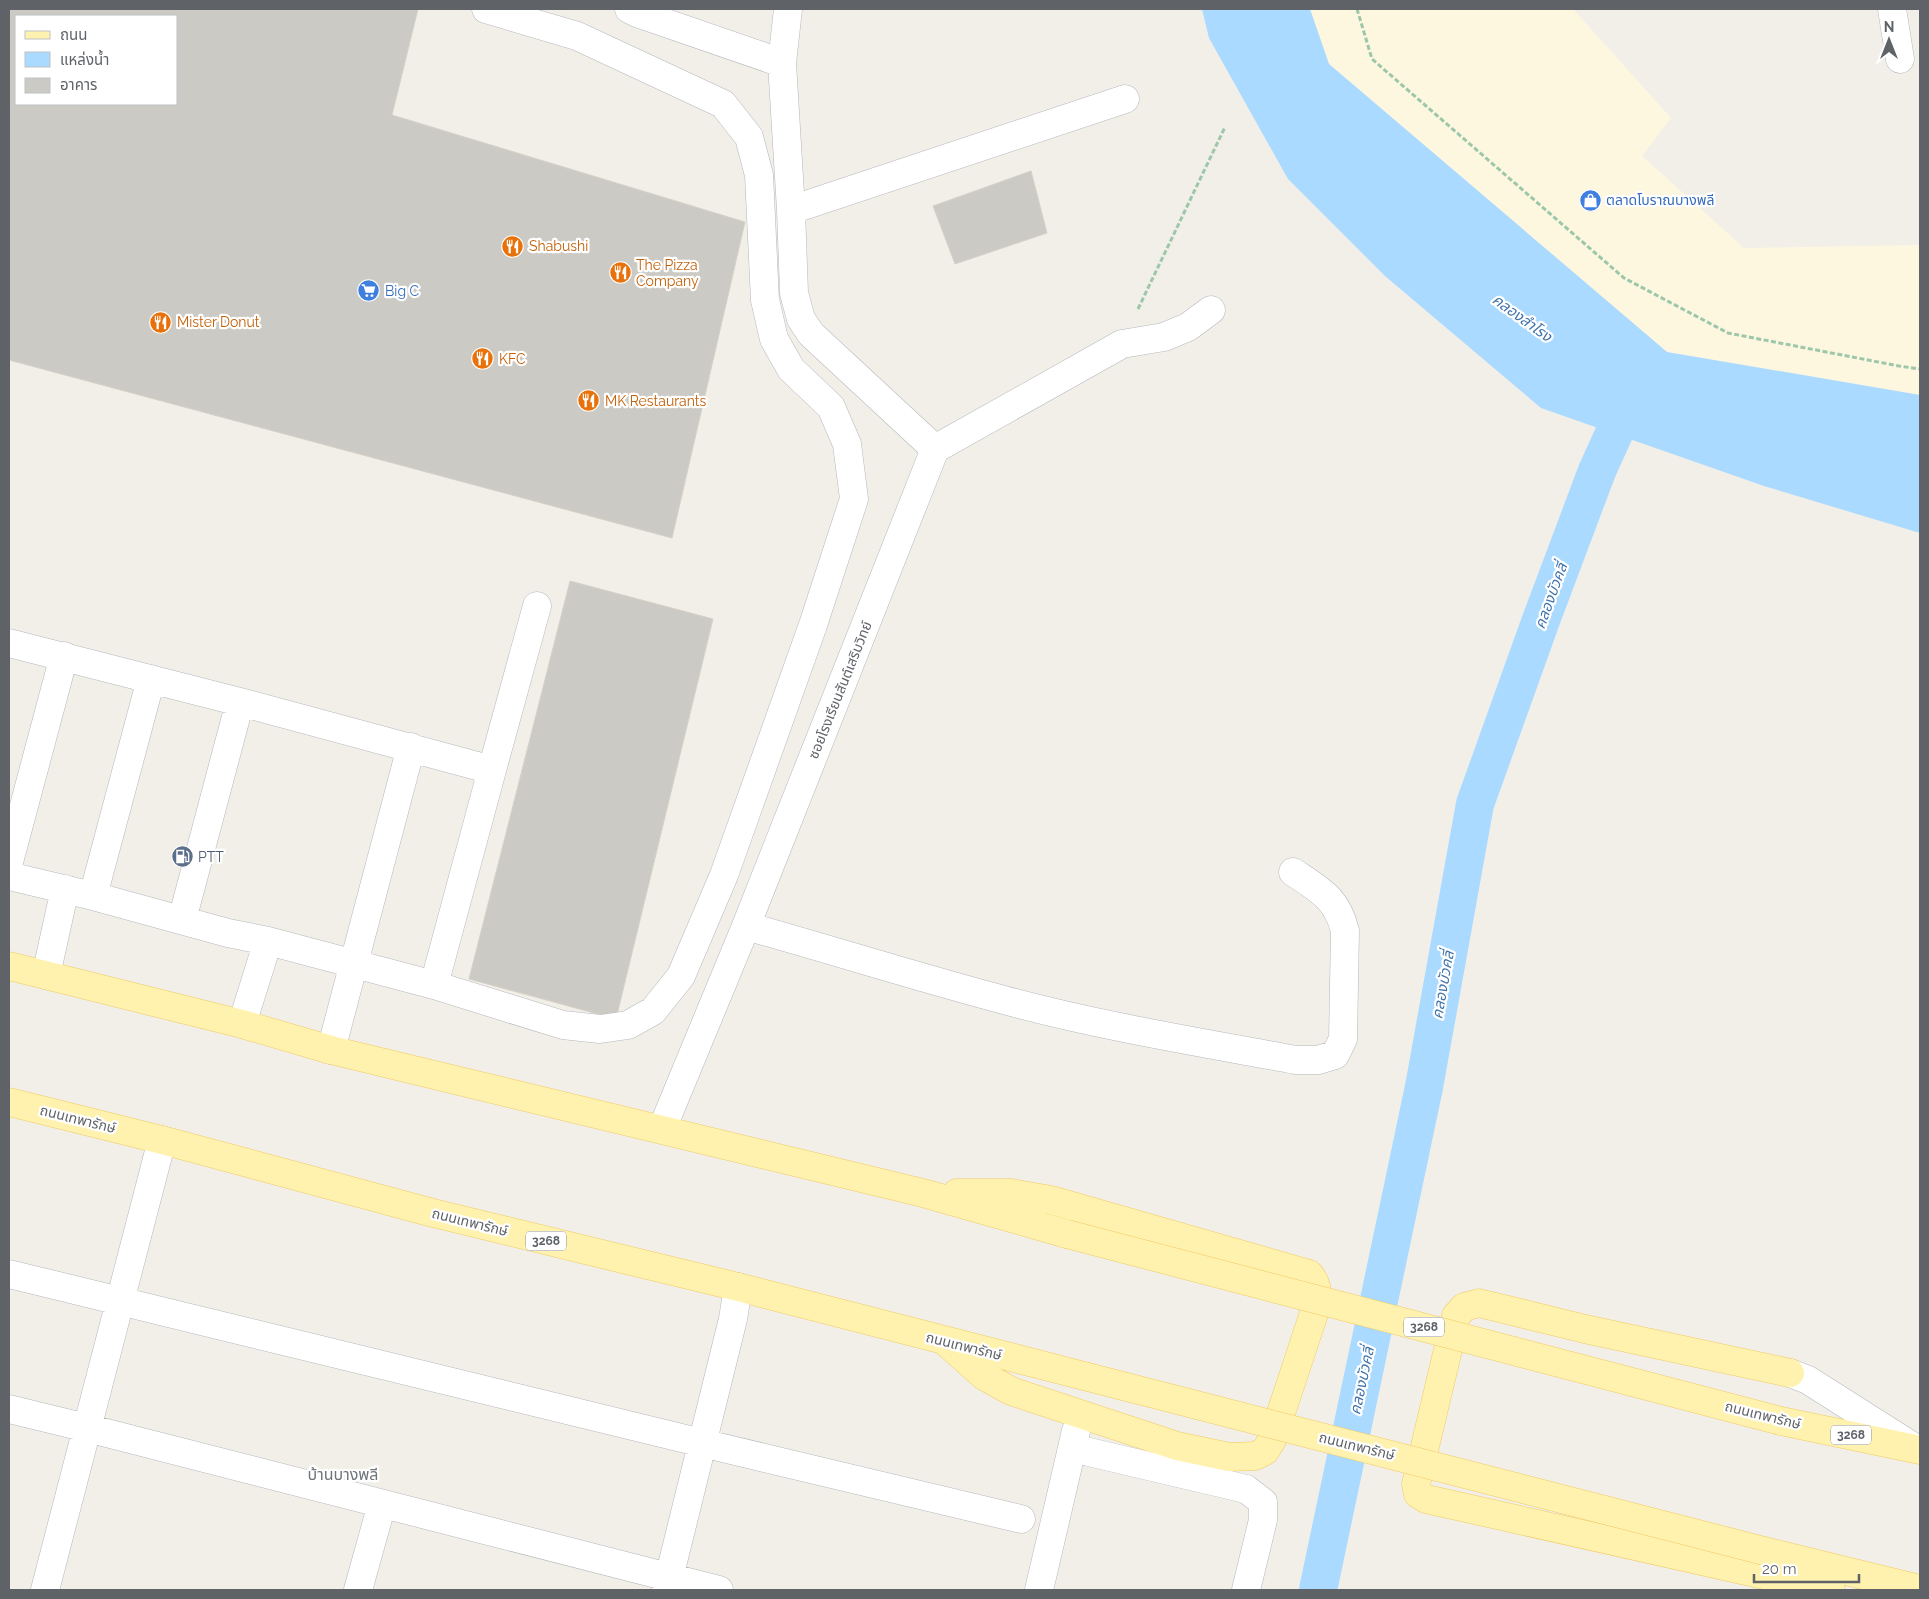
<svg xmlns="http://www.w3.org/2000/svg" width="1929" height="1599" viewBox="0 0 1929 1599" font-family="Raleway,'Noto Sans Thai',sans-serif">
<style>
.commercial{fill:#fef7e0}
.water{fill:#aadaff}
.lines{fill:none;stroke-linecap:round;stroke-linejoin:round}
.canal{stroke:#aadaff;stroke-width:38}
.building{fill:#cccac5;stroke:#d6d1c6;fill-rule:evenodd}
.minor-casing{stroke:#b5b8bc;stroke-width:29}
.major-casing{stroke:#f2c960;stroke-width:29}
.path{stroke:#9cc7a9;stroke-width:3;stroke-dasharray:5 2.5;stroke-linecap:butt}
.minor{stroke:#fff;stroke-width:28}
.major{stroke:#fff2af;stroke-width:28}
.major-bridge-casing{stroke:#f2c960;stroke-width:29;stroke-linecap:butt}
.major-bridge{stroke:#fff2af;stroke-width:28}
.labels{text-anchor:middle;stroke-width:4.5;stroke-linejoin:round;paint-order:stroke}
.shield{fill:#fff;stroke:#8f9295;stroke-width:1}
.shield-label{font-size:12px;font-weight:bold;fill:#5f6368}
.shop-label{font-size:14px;fill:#366cbe;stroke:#fff;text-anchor:start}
.food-label{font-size:14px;fill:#c56008;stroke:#fff;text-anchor:start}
.street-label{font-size:14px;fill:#5f6368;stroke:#fff}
.service-label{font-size:14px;fill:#4e5e75;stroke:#fff;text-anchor:start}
.water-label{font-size:15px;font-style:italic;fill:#4174aa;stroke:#fff}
.quarter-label{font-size:16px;fill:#70757a;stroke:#fff}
</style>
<rect width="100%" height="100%" fill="#f1efe8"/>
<path class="commercial" d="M1310 9H1573L1671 118 1642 156 1744 248 1920 245V395L1667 352 1329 64Z"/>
<path class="water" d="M1202 9H1310L1329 64 1667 352 1920 395V533L1764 486 1541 408 1385 276 1288 179 1209 38Z"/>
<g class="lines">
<path class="canal" d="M1318 1590 1424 1087 1475 804 1541 620 1597 471 1630 398"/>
</g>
<path class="building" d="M9 9H418L392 115 745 222 672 538 9 360ZM16 16H176V104H16Z
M1031 171 1047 233 955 264 933 206Z
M570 581 713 619 616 1019 469 979Z"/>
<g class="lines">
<defs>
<path id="minor" d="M629 9 637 13 782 63
M788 9 782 63 791 210 794 293 801 319 811 334 935 449
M1892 9 1900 59
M791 210 1125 99
M9 643 240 702 492 770 434 985 563 1025 600 1029 628 1025 653 1011 681 976 724 875 813 625 854 499 847 444 831 407 791 369 774 339 765 300 759 175 749 137 723 104 577 36 486 9
M492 770 537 606
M9 862 64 656
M9 876 93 896 151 679
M93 896 228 933 268 941 434 985
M182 920 240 702
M746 926C832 950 917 977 1004 1000 1100 1026 1198 1042 1296 1060H1318L1335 1055 1343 1039 1345 931C1337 898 1320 890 1293 872
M46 975 65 889
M242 1024 268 941
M331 1050 411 747
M662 1129 746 926 935 449 1122 344 1164 337 1188 327 1211 310
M9 1274 702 1443 1021 1519
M1790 1373 1808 1380 1915 1448
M9 1409 87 1428 719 1590
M1072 1448 1246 1489 1263 1502V1520L1246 1590
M45 1590 162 1140
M358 1590 382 1504
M666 1590 733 1319 738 1287
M1039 1590 1076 1431"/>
<path id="major" d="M9 966 242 1024 331 1050 923 1193 1067 1234
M9 1102 162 1140 433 1213 738 1287 1084 1376
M947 1343 984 1376 1011 1391 1177 1446 1229 1457 1255 1456 1265 1451 1272 1440 1317 1304C1318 1292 1317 1283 1309 1274L1051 1200 1011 1193H957
M1790 1373 1585 1329 1479 1303 1464 1307 1456 1316 1416 1484 1418 1494 1426 1499 1831 1590
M1781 1421 1920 1450
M1764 1551 1920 1589"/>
</defs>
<use href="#minor" class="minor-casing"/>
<use href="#major" class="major-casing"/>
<path class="path" d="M1357 9 1372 59 1624 278 1728 333 1899 366 1920 369
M1138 309 1225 127"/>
<use href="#minor" class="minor"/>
<use href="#major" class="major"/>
<defs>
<path id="major-bridge" d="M1067 1234 1781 1421
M1084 1376 1764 1551"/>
</defs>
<use href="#major-bridge" class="major-bridge-casing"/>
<use href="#major-bridge" class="major-bridge"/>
</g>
<defs>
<symbol id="shop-disc" viewBox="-11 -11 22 22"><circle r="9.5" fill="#3f7fe0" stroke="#fff"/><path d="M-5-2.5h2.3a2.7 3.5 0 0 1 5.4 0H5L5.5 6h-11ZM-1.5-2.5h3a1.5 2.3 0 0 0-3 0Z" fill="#fff"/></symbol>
<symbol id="restaurant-disc" viewBox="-11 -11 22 22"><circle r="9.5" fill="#e8710a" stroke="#fff"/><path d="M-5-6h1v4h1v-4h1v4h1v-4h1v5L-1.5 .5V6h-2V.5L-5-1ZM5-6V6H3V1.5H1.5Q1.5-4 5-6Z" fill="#fff"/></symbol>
<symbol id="supermarket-disc" viewBox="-11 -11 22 22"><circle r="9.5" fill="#3f7fe0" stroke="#fff"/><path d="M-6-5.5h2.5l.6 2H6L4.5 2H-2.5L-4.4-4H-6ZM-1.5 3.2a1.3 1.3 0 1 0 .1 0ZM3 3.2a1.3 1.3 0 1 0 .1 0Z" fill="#fff"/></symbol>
<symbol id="fuel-disc" viewBox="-11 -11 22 22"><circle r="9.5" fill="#5c6f8a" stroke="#fff"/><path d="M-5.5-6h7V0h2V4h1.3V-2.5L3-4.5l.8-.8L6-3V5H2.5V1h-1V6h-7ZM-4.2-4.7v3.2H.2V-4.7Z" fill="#fff"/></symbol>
</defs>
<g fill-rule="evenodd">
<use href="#shop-disc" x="1578" y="188" width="25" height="25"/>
<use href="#restaurant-disc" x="500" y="234" width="25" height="25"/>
<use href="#restaurant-disc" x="608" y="260" width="25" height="25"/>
<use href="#supermarket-disc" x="356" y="278" width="25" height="25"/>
<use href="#restaurant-disc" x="148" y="310" width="25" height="25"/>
<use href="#restaurant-disc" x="470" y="346" width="25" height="25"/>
<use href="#restaurant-disc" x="576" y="388" width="25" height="25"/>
<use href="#fuel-disc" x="170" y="844" width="25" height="25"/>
</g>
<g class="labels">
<g class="shield">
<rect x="526" y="1231.5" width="40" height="19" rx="4"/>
<rect x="1404" y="1317.5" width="40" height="19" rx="4"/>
<rect x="1831" y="1425.5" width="40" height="19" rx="4"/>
</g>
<g class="shield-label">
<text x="546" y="1245">3268</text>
<text x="1424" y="1331">3268</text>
<text x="1851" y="1439">3268</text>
</g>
<g class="shop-label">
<text x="1606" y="205">ตลาดโบราณบางพลี</text>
<text x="385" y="296">Big C</text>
</g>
<g class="food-label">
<text x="529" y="251">Shabushi</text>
<text x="636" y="270">The Pizza<tspan x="636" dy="16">Company</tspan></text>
<text x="177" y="327">Mister Donut</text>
<text x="499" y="364">KFC</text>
<text x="605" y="406">MK Restaurants</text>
</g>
<g class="street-label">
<text transform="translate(840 690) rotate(-68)" y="5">ซอยโรงเรียนสันต์เสริมวิทย์</text>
<text transform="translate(78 1119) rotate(14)" y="5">ถนนเทพารักษ์</text>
<text transform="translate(470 1222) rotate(14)" y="5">ถนนเทพารักษ์</text>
<text transform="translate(964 1346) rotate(14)" y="5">ถนนเทพารักษ์</text>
<text transform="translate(1763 1415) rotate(14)" y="5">ถนนเทพารักษ์</text>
<text transform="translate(1357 1446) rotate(14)" y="5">ถนนเทพารักษ์</text>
</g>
<g class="service-label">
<text x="198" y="862">PTT</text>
</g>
<g class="water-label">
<text transform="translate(1522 318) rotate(36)" y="5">คลองสำโรง</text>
<text transform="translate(1551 596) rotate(-70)" y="5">คลองบัวคลี่</text>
<text transform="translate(1443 985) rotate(-80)" y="5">คลองบัวคลี่</text>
<text transform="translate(1362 1381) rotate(-78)" y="5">คลองบัวคลี่</text>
</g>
<g class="quarter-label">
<text x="343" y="1480">บ้านบางพลี</text>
</g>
</g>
<rect width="1929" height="1599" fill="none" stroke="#5f6368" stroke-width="20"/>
<rect x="15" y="15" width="162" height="90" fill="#ffffff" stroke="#bfc1c3"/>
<rect x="25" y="31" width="25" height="8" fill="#fff2af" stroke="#bfc1c3"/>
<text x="60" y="40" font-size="15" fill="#5f6368">ถนน</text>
<rect x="25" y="52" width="25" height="15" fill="#aadaff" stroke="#bfc1c3"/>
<text x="60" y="65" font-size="15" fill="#5f6368">แหล่งน้ำ</text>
<rect x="25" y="78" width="25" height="15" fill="#cccac5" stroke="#bfc1c3"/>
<text x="60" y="90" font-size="15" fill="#5f6368">อาคาร</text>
<g transform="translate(1889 40)" stroke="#ffffff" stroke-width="4" paint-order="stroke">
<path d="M0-4L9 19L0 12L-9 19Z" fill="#5f6368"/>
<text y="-8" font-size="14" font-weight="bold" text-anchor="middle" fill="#5f6368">N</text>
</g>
<path d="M1754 1574v8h105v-8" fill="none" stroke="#5f6368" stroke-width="2.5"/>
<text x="1762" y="1574" font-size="15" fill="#5f6368" stroke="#ffffff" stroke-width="4" paint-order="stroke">20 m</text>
</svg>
